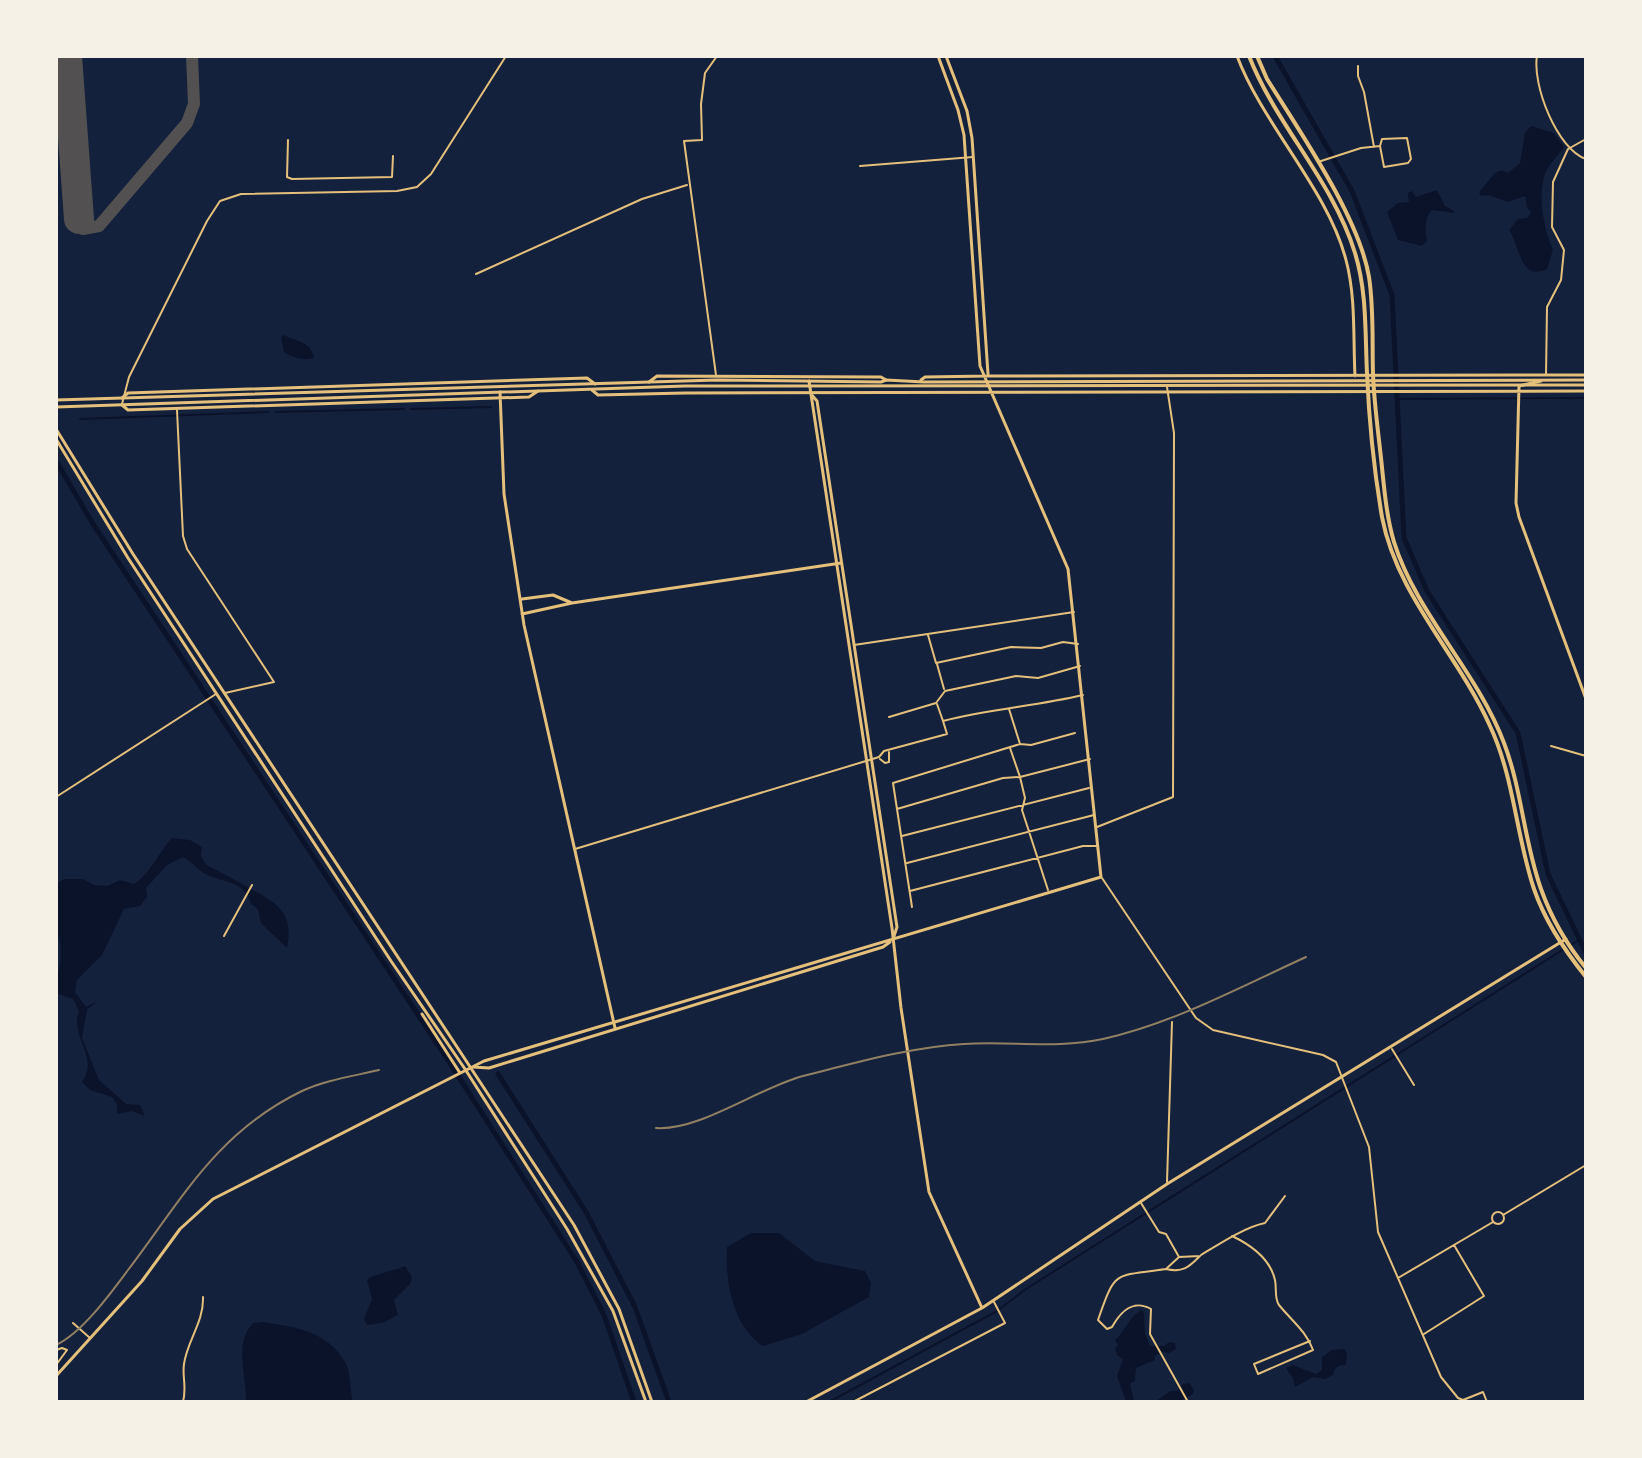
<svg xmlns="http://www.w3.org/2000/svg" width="1642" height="1458" viewBox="0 0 1642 1458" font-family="Quicksand,sans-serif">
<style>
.water{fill:#0b132b}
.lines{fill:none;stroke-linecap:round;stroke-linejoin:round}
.stream{stroke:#0b132b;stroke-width:2}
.canal{stroke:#0b132b;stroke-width:5}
.taxiway{stroke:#525050;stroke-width:12}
.runway{stroke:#525050;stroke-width:30}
.pedestrian{stroke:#e5c07b;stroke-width:2}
.minor{stroke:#e5c07b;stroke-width:2}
.tertiary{stroke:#e5c07b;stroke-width:3}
.secondary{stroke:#e5c07b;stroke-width:3}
.primary{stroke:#e5c07b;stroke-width:4}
.tram{stroke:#918062;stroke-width:2}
</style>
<rect width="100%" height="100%" fill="#14213d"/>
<path class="water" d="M1531 126 1554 133 1564 147C1559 155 1548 165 1545 174 1537 196 1544 229 1553 250L1547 269C1520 282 1520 246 1509 230L1518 219 1527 218 1531 213 1527 207 1525 196 1508 202 1488 195 1481 196 1479 192 1494 174 1501 170 1508 173 1520 163 1525 133Z
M1437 190 1445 206 1454 211V213L1432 210C1424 218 1425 231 1427 241L1422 246 1398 240 1387 212 1398 203 1409 202 1408 193 1412 191 1416 197Z
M283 335C296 341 312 342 314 358 303 361 293 358 284 352L281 337Z
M172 838 190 840 202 847 201 856 206 865C220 871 232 879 246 886 274 902 295 910 287 948L261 923 258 909 251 904C246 883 228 883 210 876 200 873 193 862 183 857L167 865 146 888 147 897 140 906 124 909 102 955 77 980 75 992 86 1007 96 1002 87 1010 82 1038 99 1080 126 1104 140 1105 145 1116 132 1111 117 1114V1105L112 1097 90 1090 82 1082C100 1057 69 1036 79 1011L73 999 56 993C56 972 67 951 56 931V884L64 879H83L94 885 107 886 120 880 134 884C151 873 158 853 172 838Z
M751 1233H779L815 1261 865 1271 871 1283 869 1297 802 1334 763 1346C732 1326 725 1280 727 1247Z
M405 1266 412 1277 410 1284 394 1300 398 1315 382 1323 367 1325 364 1319 372 1299 367 1280C373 1274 394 1271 405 1266Z
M1141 1310 1144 1312 1145 1334 1150 1346H1164L1169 1342 1175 1343 1176 1349 1169 1353 1163 1352 1154 1356 1155 1360 1136 1368 1135 1381 1130 1384 1134 1400 1141 1402H1126L1117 1376 1123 1359 1117 1355 1115 1348 1118 1345 1115 1340C1126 1330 1128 1319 1141 1310Z
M263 1322C295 1327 329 1331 346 1364 351 1374 350 1391 353 1402H246C247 1377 233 1344 253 1323Z
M1344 1349 1347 1353 1346 1365C1338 1365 1335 1367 1333 1375L1325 1379 1313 1377 1295 1387 1293 1378 1286 1368 1293 1365 1316 1374 1322 1370V1357L1332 1350Z
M1189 1383 1194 1390 1193 1394 1179 1402H1155L1170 1391H1177L1183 1384Z"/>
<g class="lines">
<path class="stream" d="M1396 399 1586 398
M411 409 491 407
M276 412 404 409
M80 419 268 412
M1569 946 1579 940
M829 1402 997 1311 1026 1289 1564 949"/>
<path class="canal" d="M1275 56 1352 191 1392 295 1404 538 1427 591 1518 733 1548 874 1586 953
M56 461 93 524 448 1060 577 1262 604 1315 634 1402
M498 1074 586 1212 635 1307 669 1402"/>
<path class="taxiway" d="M79 219 83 229 99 226 187 123 194 104 192 56"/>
<path class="runway" d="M67 56 79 219"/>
<path class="pedestrian" d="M224 936 252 885
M56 1350 62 1348 67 1350 56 1365"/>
<path class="minor" d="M1537 56C1532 85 1557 149 1586 159
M1358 66V76L1364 92 1374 147
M288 140 287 177 292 179 392 177 393 156
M1318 162 1361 148 1380 146 1384 167 1408 163 1411 159 1407 138 1382 139 1380 146
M860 166 973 157
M476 274 642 199 687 185
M716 375 684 141 702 140 701 104 705 73 717 56
M1546 375 1547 307 1561 280 1564 250 1552 227 1553 182 1568 149 1586 139
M122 404 129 377 207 221 220 201 241 194 397 191 417 187 431 174 506 56
M177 410 183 536 187 549 274 682 225 693
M928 635 936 663 1011 647 1041 648 1063 642 1078 644
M854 645 1074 612
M937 664 944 689
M937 704 943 721C989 709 1037 706 1083 695
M1009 709 1020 744
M889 717 936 703 945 691 1016 676 1038 678 1080 666
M1551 746 1586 756
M1010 748 1020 777 1090 759
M880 759 885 763 889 762V752
M56 797 216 694
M897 809 1003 778 1020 777 1025 798 1022 810 1048 890
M1097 827 1173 797 1174 433 1167 387
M902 836 1089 788
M575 849 866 761 879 757 884 751 947 734 943 721
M907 863 1094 815
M1102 878 1196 1018 1213 1030 1323 1055 1336 1062 1369 1147 1378 1232 1441 1377 1458 1398 1463 1400 1483 1392 1487 1402
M910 891 1083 846H1097
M912 907 893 783 1020 744 1031 745 1075 733
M1392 1049 1414 1085
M1167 1182 1172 1022
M1141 1203 1159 1232 1166 1234 1179 1257 1166 1269C1183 1273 1189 1267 1200 1256L1179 1257
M1492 1218a6 6 0 1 1 12 0a6 6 0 1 1-12 0Z
M1503 1215 1586 1165
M1232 1236C1251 1245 1270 1258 1275 1280 1277 1289 1274 1298 1279 1305 1292 1321 1306 1331 1313 1350L1258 1374 1254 1364 1310 1341
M1201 1255C1219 1244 1245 1227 1265 1223L1285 1196
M1166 1269C1114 1277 1116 1268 1098 1320L1107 1329 1112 1327C1121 1311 1133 1299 1151 1309L1150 1334 1188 1402
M1398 1278 1493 1222
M73 1323 90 1338
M1424 1334 1484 1296 1454 1245
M183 1402C187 1386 182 1377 184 1364 187 1341 204 1322 203 1297
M853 1402 1005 1323 994 1302"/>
<path class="tertiary" d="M946 56 967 111 972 138 988 374
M1237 56C1263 125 1328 190 1346 260 1356 297 1353 338 1355 376
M921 380 925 377 987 376 1586 375
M809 381 892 928 901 1008 929 1192 982 1308
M1541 381 1519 386 1516 503 1519 517 1586 699
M649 382 657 376 881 377 886 380
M592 390 598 395 685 393 1586 391
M500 392 504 494 524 625 615 1028
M810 393 817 401 897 927 894 936
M122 398 128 393 587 378 595 384
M122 405 128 410 529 397 538 391
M522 599 553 595 572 603
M522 614 572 603 841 563
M422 1014 460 1073
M473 1067 489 1068 883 947 890 942
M56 1376 142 1281 180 1229 213 1199 484 1061 1101 877 1068 569 980 366 964 135 958 110 938 56
M806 1402 982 1308 1167 1184 1566 939"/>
<path class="secondary" d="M56 400 717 380 881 382 886 380 924 382 1586 380
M56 407 685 386 1586 385
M56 429 133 554 574 1225 619 1309 652 1402
M56 439 128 558 391 961 465 1069 567 1229 613 1311 646 1402"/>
<path class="primary" d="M1249 56C1276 125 1333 181 1355 253 1367 292 1365 332 1367 373 1369 420 1374 470 1382 517 1397 596 1458 654 1490 726 1514 777 1516 835 1534 889 1545 921 1565 951 1586 977
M1257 56 1267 79C1300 132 1359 217 1369 277 1374 309 1372 342 1373 374 1374 402 1378 430 1381 458 1384 486 1386 515 1394 542 1417 615 1477 671 1504 743 1522 790 1524 842 1541 889 1551 917 1567 945 1586 968"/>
<path class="tram" d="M656 1128C700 1131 758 1088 803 1076 855 1063 911 1047 964 1044 1010 1041 1058 1049 1103 1039 1174 1023 1240 987 1306 957
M56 1345C82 1333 111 1293 128 1270 182 1199 217 1132 302 1091 325 1080 354 1076 379 1070"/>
</g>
<rect width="1642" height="1458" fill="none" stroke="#f6f1e7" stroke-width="116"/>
</svg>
